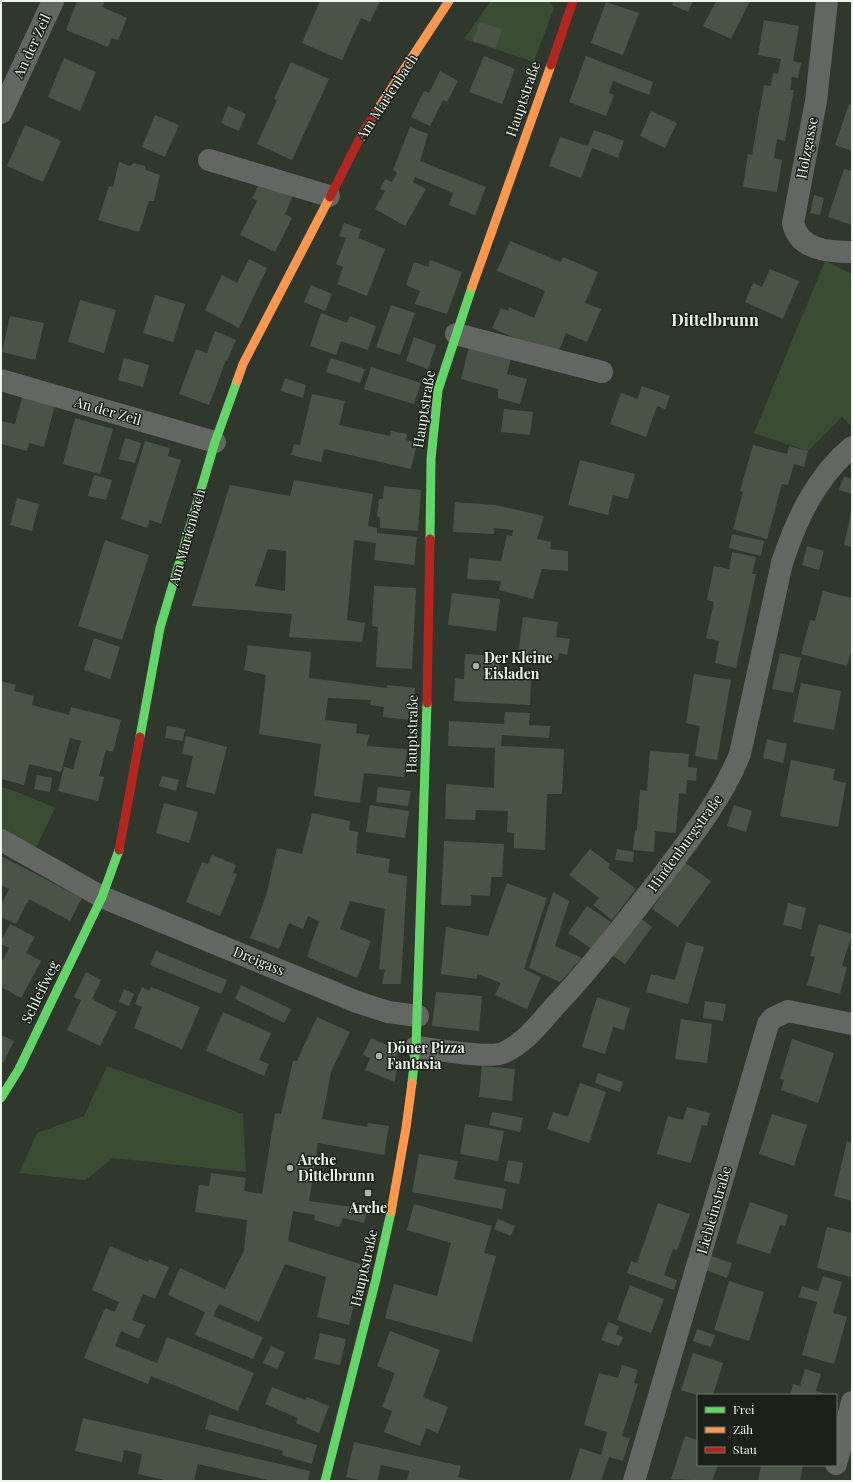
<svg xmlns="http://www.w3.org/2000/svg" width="853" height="1482" viewBox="0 0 853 1482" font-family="'Playfair Display',serif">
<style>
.green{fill:#394e31}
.building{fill:#495446;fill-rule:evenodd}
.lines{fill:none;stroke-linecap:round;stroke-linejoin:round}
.street{stroke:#636662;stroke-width:22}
.fast{stroke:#63d668;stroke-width:9}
.slow{stroke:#ff974d;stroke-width:9}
.jam{stroke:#b3261e;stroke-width:9}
.poi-dot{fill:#abb4a8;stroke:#1b2119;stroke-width:1.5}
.labels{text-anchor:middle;stroke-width:3;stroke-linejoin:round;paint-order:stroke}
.street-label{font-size:14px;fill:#edf6ea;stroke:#1b2119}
.poi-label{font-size:14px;font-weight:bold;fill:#edf6ea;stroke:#1b2119;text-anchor:start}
.quarter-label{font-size:16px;font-weight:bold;fill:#edf6ea;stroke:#1b2119}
</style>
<rect width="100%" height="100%" fill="#30382e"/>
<path class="green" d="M491 1H550L554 8 534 62 464 39Z
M825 261 852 274V427L842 417 808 451 754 433Z
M1 787C21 792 36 800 55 808L36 848 1 828Z
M107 1066 243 1114 246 1172 113 1158 85 1180 19 1173 37 1133 84 1116Z"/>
<path class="building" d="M77 1H105L102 7 127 18 118 40 112 38 108 47 66 30Z
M320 1H380L370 22 361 18 342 60 302 43Z
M673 1H693L688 12 672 5Z
M716 1H750L731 39 703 26Z
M606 2 639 13 623 55 591 43Z
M764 20 799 26 793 61 801 63 798 78 792 77 790 90H794L785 141 777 139 774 158 782 160 777 192 743 187 748 154 752 155 764 85 771 86 773 73 778 74 781 59 758 55Z
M479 22 502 29 496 48 473 41Z
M484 56 515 69 502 104 469 92Z
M586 56 653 82 649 95 613 81 609 93 614 95 606 116 569 102Z
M64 58 96 72 80 111 48 97Z
M291 62 329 79 292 160 257 144 277 100 274 99Z
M440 71 458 81 447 102 443 100 430 126 411 117 424 91 429 93Z
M849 104 852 105V151L835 145Z
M228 106 246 114 239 131 221 123Z
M651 111 677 123 665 148 640 136Z
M155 115 179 125 165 157 142 147Z
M25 125 61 141 43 182 7 166Z
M410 127 428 134 420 161 486 187 475 215 449 205 453 193 415 177 413 182 426 189 405 226 375 209 385 191 380 189 385 179 392 182 397 173 393 170Z
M594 130 624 141 618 158 592 148 581 178 549 166 560 137 588 146Z
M119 162 130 166 134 163 145 166 146 170 160 175 154 201H149L139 232 98 220 109 186 113 187Z
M844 169 852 171V225L828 217Z
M260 183 294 193 285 214 292 218 275 252 240 235 257 201 252 198Z
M814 195 824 198 820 215 810 213Z
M344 223 361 229 358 238 385 249 367 296 337 284 343 267 336 264 346 238 339 236Z
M510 241 561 262 563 257 598 272 585 303 601 309 587 342 566 333 557 356 492 328 501 308 508 311 509 307 534 318 545 291 497 271Z
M249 259 267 268 239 328 205 310 222 275 237 283Z
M430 260 462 272 447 314 415 304 420 291 406 285 414 262 428 267Z
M770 269 799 281 783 319 745 302 753 283 762 287Z
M311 285 332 294 325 311 304 302Z
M155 295 185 304 173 342 143 333Z
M80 300 116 310 104 353 68 342Z
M391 305 415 313 400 355 376 347Z
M321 313 347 323 350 316 376 326 368 350 341 341 336 355 310 346Z
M10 316 44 323 35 360 2 352Z
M215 331 236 340 227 361 226 360 209 405 179 394 196 349 207 353Z
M414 337 436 345 428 369 406 361Z
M470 343 512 354 507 374 527 379 520 404 498 398V389L461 379Z
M124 358 149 365 143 387 118 380Z
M331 358 365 369 360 383 326 372Z
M371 367 421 383 414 404 364 389Z
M285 378 306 385 303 398 281 391Z
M642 386 670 396 665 409 657 406 646 437 610 424 621 393 637 399Z
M312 394 345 401 339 425 390 436 391 431 407 434 406 440 417 443 411 469 324 449 321 462 291 455 294 444 300 445Z
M22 397 55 405 44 447 29 443 27 451 1 444V421L15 424Z
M504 409 533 412 530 435 501 432Z
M75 418 113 429 100 474 63 464Z
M125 438 141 443 135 463 119 459Z
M145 441 170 448 168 456 181 460 161 524 150 520 147 528 121 519Z
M753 445 787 454 789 446 808 451 804 467 794 464 788 485 782 484 767 539 733 529 743 492 740 491Z
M580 460 635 474 628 499 613 495 608 515 568 505Z
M94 475 112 480 106 500 88 496Z
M844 476 852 479V494L839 490Z
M294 480 373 494 368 526 377 528V533L417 537 414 565 374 560 376 543 354 540 347 620 365 623 362 642 289 637 292 614 192 606 230 485 290 496ZM268 549 286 551 285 591 255 586Z
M384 486 421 490 418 531 380 528V517L377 516 379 499H383Z
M17 498 39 504 32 531 10 525Z
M455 502 495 505 544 516 537 539 551 542 550 549 568 551V571L542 569 533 599 499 590 501 581 467 579 469 558 501 561 507 535 512 536 513 530 494 528V534L453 532Z
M851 512H852V547L844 545Z
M732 534 764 541 761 556 729 548Z
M105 540 149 555 122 640 78 626Z
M807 546 824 551 819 570 802 565Z
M732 552 756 557 752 574H756L736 668 715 663 719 641 706 638 714 602 707 600 714 566 729 569Z
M374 586 416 588 412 669 376 667 378 627 372 626Z
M823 591 852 598V648L847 666 801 654 810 620 815 621Z
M452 593 500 599 496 631 448 625Z
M523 617 558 622 556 637 570 639 567 655 559 653 558 660 518 655Z
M94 638 120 647 110 679 84 670Z
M248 645 311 652 309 678 387 688V685L415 688 412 720 383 717 384 707 370 705 371 700 328 698 325 720 357 724 356 733 369 735 367 746 407 749 404 777 364 773 360 803 314 796 321 744 259 734 266 675 244 670Z
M780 653 801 658 793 693 772 689Z
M465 654 500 656 499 678 531 679 530 705 454 701 455 678 464 679Z
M694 674 731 680 717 760 695 756 700 726 686 723Z
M1 681 16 685 14 691 34 696 32 705 69 715 71 707 121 720 113 752 106 750 99 776 104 777 98 801 58 791 64 767 73 769 81 741 70 738 61 772 29 764 24 785 1 779Z
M801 683 841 691 834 730 793 722Z
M505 712 530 713 529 725 550 726 549 738 502 735 501 746 564 749 562 794H547L545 850 514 848V833L507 832 508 811 476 810 475 820 445 819 446 784 494 788 495 748 448 746 449 721 504 724Z
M167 726 185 729 183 741 165 738Z
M186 736 227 747 215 794 186 787 193 756 182 754Z
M767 739 787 744 783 763 763 758Z
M650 751 689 754 688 767 697 768 696 781 687 780 686 794 679 793 676 833 655 831 654 852 633 850 635 830H637L640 790 647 791Z
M791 760 835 769 833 780 846 783 838 827 780 816Z
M37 775 52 778 50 792 34 789Z
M162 776 179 780 176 791 159 786Z
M378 787 411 791 408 806 376 802Z
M164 803 198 812 189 843 156 833Z
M370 805 409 811 405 838 366 832Z
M734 805 752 811 746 832 727 826Z
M312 813 350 821 349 830 358 832 356 853 390 859 388 873 407 876 401 984H382L385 970 379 969 385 909 350 901 340 929 371 941 357 978 307 957 319 921 308 916 303 929 289 923 279 949 250 938 266 896 277 848 302 854Z
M444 841 504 844 502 877H491L490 896 471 895V906L441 905Z
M590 849 610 864 608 868 636 889 612 920 593 905 599 898 569 875Z
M617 849 634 852 633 862 615 860Z
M212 855 236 865 233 873 237 874 220 916 186 902 202 862 208 864Z
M1 856 82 898 70 921 29 899 16 924 1 917V905L9 889 1 885Z
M684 862 711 881 678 927 652 909Z
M507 883 547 898 524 969 541 977 527 1009 495 995 501 983 477 974V979L441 974 446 927 488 936Z
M553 892 569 901 555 946 582 958 560 982 529 968Z
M788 903 806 908 801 929 783 925Z
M587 906 611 922 592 949 568 933Z
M640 918 652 927 625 964 612 955Z
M10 924 35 937 26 953 41 961 21 998 1 987V963L9 948 1 944V940Z
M819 924 852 934 842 966 847 967 840 994 807 985 815 957 810 956Z
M686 942 704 947 688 1004 646 992 651 974 675 980Z
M156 951 227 980 221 994 150 965Z
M86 972 101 980 92 999 117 1012 100 1046 67 1030 81 1000 74 997Z
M241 985 291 1009 284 1023 235 999Z
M142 987 149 991 151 987 200 1007 182 1049 134 1028 142 1007 135 1004Z
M124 989 134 994 129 1006 119 1002Z
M436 992 482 996 479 1031 432 1026Z
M597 997 630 1008 624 1030 613 1027 605 1054 582 1047Z
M705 1001 726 1004 723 1021 703 1018Z
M223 1012 271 1033 259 1060 269 1064 264 1076 206 1051Z
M317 1017 350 1032 331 1072 322 1119 367 1127 368 1123 389 1126 384 1155 318 1143 309 1201 367 1209 364 1223 343 1218 339 1227 314 1220 315 1215 293 1211 288 1241 363 1265 349 1325 317 1317 326 1277 285 1264 259 1322 219 1304 213 1316 263 1337 253 1359 195 1335 205 1312 168 1295 180 1268 225 1289 244 1250 247 1220 195 1212 199 1185 209 1186 211 1173 246 1178 244 1191 262 1194 275 1113 281 1114 293 1061H297Z
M681 1019 712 1024 707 1063 675 1059Z
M1 1035 14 1041 3 1063 1 1062Z
M371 1038 398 1050 395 1082 365 1070 370 1058 363 1055Z
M792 1039 834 1053 818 1103 781 1090 784 1080 780 1079Z
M482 1066 515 1069 512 1101 479 1097Z
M598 1073 623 1082 620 1092 595 1083Z
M580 1083 606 1092 589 1143 547 1129 553 1112 568 1117Z
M687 1107 710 1113 707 1126 702 1125 691 1163 657 1154 668 1116 683 1120Z
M492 1112 523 1118 520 1132 489 1125Z
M772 1114 807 1125 794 1166 759 1154Z
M465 1124 504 1131 498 1161 460 1154Z
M847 1141 852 1143V1201L834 1196Z
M419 1154 458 1161 454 1179 506 1189 502 1209 412 1192Z
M508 1160 523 1163 519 1184 504 1181Z
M750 1202 788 1215 785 1226 780 1225 770 1254 736 1243Z
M658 1203 690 1214 677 1250 673 1249 664 1275 677 1280 674 1290 627 1273 631 1261 637 1263Z
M414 1204 492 1226 484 1253 496 1256 472 1342 385 1318 394 1284 437 1296 451 1243 407 1230Z
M498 1219 515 1226 511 1236 494 1229Z
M827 1227 852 1233V1277L817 1268Z
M110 1246 148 1262 149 1259 169 1267 155 1299 143 1294 132 1320 145 1325 139 1339 121 1331 115 1346 157 1363 167 1337 254 1373 238 1411 151 1376 148 1384 84 1358 105 1308 115 1312 119 1302 92 1290Z
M711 1256 732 1263 727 1278 706 1270Z
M823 1276 842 1282 833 1313 847 1317 834 1364 802 1355 817 1302 799 1297 802 1286 818 1291Z
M729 1281 764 1292 749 1341 714 1330Z
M630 1285 664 1299 651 1333 617 1320Z
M608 1322 619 1326 616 1334 623 1337 619 1346 601 1340Z
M697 1329 715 1335 711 1347 693 1341Z
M390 1331 440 1350 423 1397 448 1407 438 1433 426 1428 420 1446 384 1432 392 1411 382 1407 395 1373 377 1366Z
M320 1333 346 1339 340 1365 314 1359Z
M271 1346 285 1352 277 1369 263 1363Z
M693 1353 723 1363 713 1395H698L681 1390Z
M622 1365 638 1370 634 1383 638 1384 622 1436 630 1438 623 1461 609 1457 601 1481 570 1480 580 1448 601 1455 607 1432 584 1425 599 1373 618 1378Z
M805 1369 821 1374 816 1391 828 1395H790L793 1384 800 1386Z
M272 1387 305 1400 307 1397 329 1406 319 1433 296 1423 298 1418 265 1404Z
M209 1414 317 1445 312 1464 282 1455 283 1451 205 1429Z
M83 1418 310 1471 308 1481H272L198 1464 194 1481H169L138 1474 142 1454 124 1450 122 1462 75 1451Z
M685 1436 698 1440V1465H718L712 1481 671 1479Z
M354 1442 461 1466 458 1477 474 1481H407L409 1471 381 1465 377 1481H364L346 1477Z
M761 1465H803L800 1481H758Z"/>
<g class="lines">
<path class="street" d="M827 1 816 101 793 223C799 250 828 252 852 252
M1 113 53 1
M209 160 329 196
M456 334 602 372
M1 380 215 442
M1 840 102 897 357 1002 388 1012 418 1016
M416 1047C435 1049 487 1059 503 1053 524 1044 540 1023 555 1006 592 967 625 923 659 880 689 840 721 801 740 754L782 563C796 520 816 477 852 447
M836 1464 852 1402
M634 1481 768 1024 773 1018 788 1011 852 1024"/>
<path class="fast" d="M430 539 431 459 438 390 472 287
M140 737 160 628 215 442 237 381
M412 1083 416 1047 427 703
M1 1098 19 1069 102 897 119 850
M325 1481 376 1279 391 1212"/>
<path class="slow" d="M376 112 449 1
M472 287 551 65
M237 381 243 364 330 197
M391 1212 406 1128 412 1083"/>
<path class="jam" d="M551 65 573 1
M330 197 362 134 376 112
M427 703 430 539
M119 850 140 737"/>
</g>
<g class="poi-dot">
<circle cx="476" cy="666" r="4"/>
<circle cx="379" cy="1056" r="4"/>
<circle cx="290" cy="1168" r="4"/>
<rect x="364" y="1189" width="8" height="8" rx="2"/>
</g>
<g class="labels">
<g class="street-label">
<text transform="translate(32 46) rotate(-65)" y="5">An der Zeil</text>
<text transform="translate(387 97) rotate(-57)" y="5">Am Marienbach</text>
<text transform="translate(523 99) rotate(-71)" y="5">Hauptstraße</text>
<text transform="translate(807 148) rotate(-79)" y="5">Holzgasse</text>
<text transform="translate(424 409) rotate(-81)" y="5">Hauptstraße</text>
<text transform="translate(108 411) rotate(16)" y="5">An der Zeil</text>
<text transform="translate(187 537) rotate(-74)" y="5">Am Marienbach</text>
<text transform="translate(412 734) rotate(-89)" y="5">Hauptstraße</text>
<text transform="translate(685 843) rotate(-54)" y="5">Hindenburgstraße</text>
<text transform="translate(259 961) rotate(22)" y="5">Dreigass</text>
<text transform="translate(40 992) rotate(-64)" y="5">Schleifweg</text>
<text transform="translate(714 1210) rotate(-74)" y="5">Liebleinstraße</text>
<text transform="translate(364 1268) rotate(-77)" y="5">Hauptstraße</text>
</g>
<g class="poi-label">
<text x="484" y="663">Der Kleine<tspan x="484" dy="16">Eisladen</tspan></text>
<text x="387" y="1053">Döner Pizza<tspan x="387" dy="16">Fantasia</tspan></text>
<text x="298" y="1165">Arche<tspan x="298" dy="16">Dittelbrunn</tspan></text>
<text x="368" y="1213" text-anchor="middle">Arche</text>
</g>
<g class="quarter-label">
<text x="715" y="326">Dittelbrunn</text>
</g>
</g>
<rect width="853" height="1482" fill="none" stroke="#edf6ea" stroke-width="4"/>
<rect x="697" y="1394" width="140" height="72" fill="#1b2119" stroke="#6f766d"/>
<rect x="705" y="1407" width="20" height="6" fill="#63d668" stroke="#6f766d"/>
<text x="733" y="1414" font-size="12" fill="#edf6ea">Frei</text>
<rect x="705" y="1427" width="20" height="6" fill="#ff974d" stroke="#6f766d"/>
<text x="733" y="1434" font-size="12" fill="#edf6ea">Zäh</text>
<rect x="705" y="1447" width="20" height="6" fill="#b3261e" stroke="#6f766d"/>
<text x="733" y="1454" font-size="12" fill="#edf6ea">Stau</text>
</svg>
